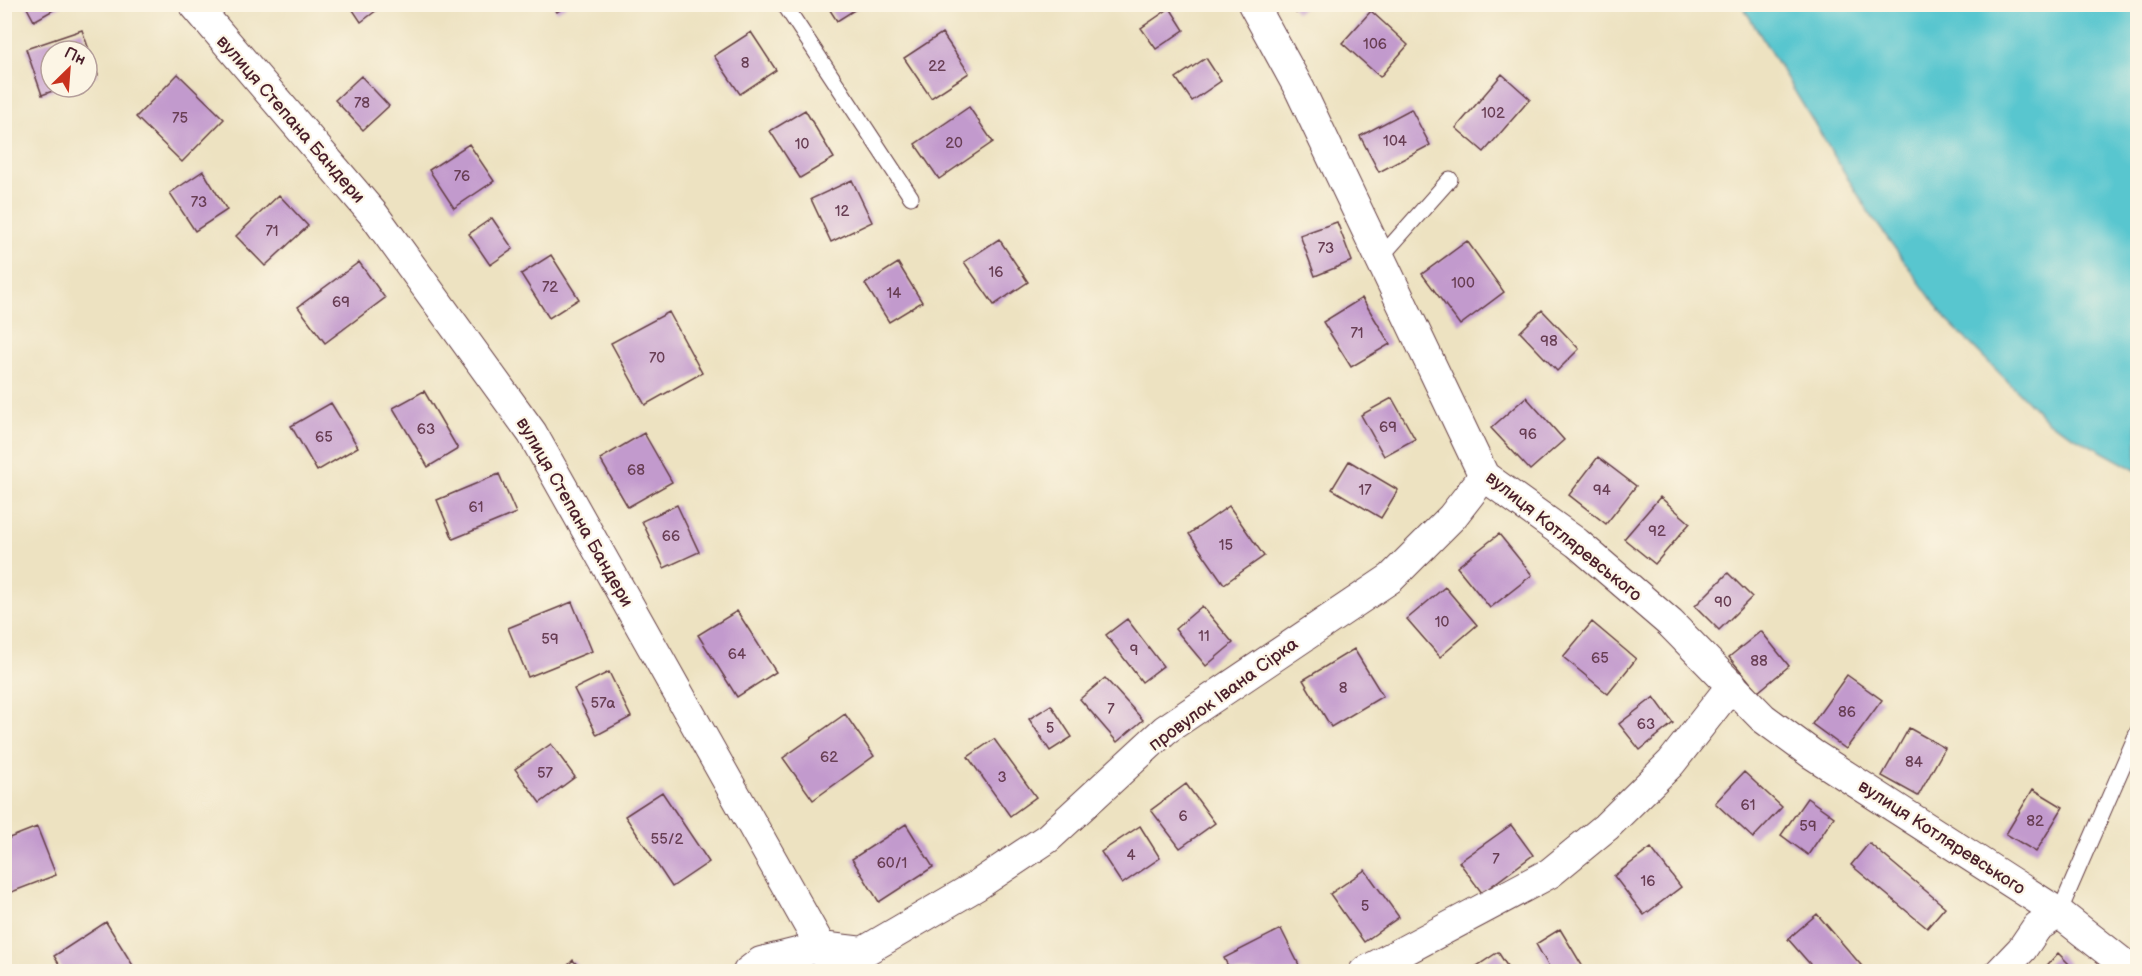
<svg xmlns="http://www.w3.org/2000/svg" width="2142" height="976" viewBox="0 0 2142 976" font-family="'Balsamiq Sans',sans-serif">
<style>
.water{fill:#59c6cf;stroke:#52727d;stroke-width:1.5}
.building{fill:#c29acd}
.lines{fill:none;stroke-linecap:round;stroke-linejoin:round}
.service-casing{stroke:#623c42;stroke-width:17}
.minor-casing{stroke:#623c42;stroke-width:32}
.service{stroke:#fff;stroke-width:15}
.minor{stroke:#fff;stroke-width:30}
.labels{text-anchor:middle;stroke-width:4.5;stroke-linejoin:round;paint-order:stroke}
.number-label{font-size:15px;fill:#683e54}
.street-label{font-size:18px;fill:#4a1f2b;stroke:#fcf5e5}
</style>
<rect width="100%" height="100%" fill="#fcf5e5"/>
<filter id="ink" filterUnits="userSpaceOnUse"><feTurbulence type="fractalNoise" baseFrequency=".0167" numOctaves="2"/><feDisplacementMap in="SourceGraphic" scale="12" xChannelSelector="R" yChannelSelector="G"/><feConvolveMatrix kernelMatrix="1 2 1 2 8 2 1 2 1" color-interpolation-filters="sRGB"/></filter>
<filter id="wash" filterUnits="userSpaceOnUse"><feTurbulence type="fractalNoise" baseFrequency=".008" numOctaves="4" result="noise"/><feDisplacementMap in="SourceGraphic" scale="24" xChannelSelector="R" yChannelSelector="G"/><feGaussianBlur stdDeviation="1.35" result="paint"/><feColorMatrix in="noise" values="0 0 0 0 0 0 0 0 0 0 0 0 0 0 0 0 0 1.4 0 .05"/><feComposite in="paint" operator="in"/></filter>
<g filter="url(#wash)">
<rect width="100%" height="100%" fill="#ede2c1"/>
<path class="water" d="M1742 5H2137V471L2048 422 1946 319 1868 211Z"/>
<g id="blocks">
<path class="building" d="M25 4H64L34 21Z
M349 4H385L361 22Z
M552 4H569L557 12Z
M826 4H864L837 21Z
M1291 4H1311L1296 13Z
M1170 8 1184 30 1156 49 1141 28Z
M1371 11 1408 45 1380 77 1342 43Z
M82 30 98 75 87 79V51H51V87H63L42 95 26 49Z
M751 32 776 70 740 94 714 56Z
M942 33 969 73 931 98 904 58Z
M1206 58 1221 81 1192 101 1176 78Z
M178 74 224 119 182 162 136 117Z
M1502 74 1530 99 1484 152 1456 128Z
M361 76 389 106 363 130 335 100Z
M969 107 993 142 939 179 915 144Z
M1411 109 1430 145 1379 172 1360 136Z
M805 110 834 158 800 178 770 131Z
M469 144 494 181 454 208 429 170Z
M203 171 227 210 195 231 170 193Z
M852 180 872 222 831 242 811 199Z
M279 195 308 226 265 266 236 236Z
M492 218 513 249 490 265 469 234Z
M1337 222 1352 261 1315 276 1300 235Z
M999 239 1028 282 994 305 964 262Z
M1467 241 1504 292 1460 325 1422 274Z
M551 255 579 299 549 318 521 274Z
M359 262 385 298 325 343 298 307Z
M898 263 922 302 889 322 865 284Z
M1362 298 1390 344 1351 367 1323 322Z
M1542 310 1579 349 1557 371 1520 332Z
M669 312 702 373 645 405 611 343Z
M424 391 458 449 428 467 393 408Z
M1526 397 1564 440 1530 470 1491 428Z
M1392 398 1415 439 1384 456 1361 415Z
M331 403 358 447 317 471 291 426Z
M644 433 672 482 628 507 600 459Z
M1598 457 1636 486 1606 524 1569 495Z
M1349 461 1398 490 1381 518 1332 489Z
M499 474 516 513 453 539 437 500Z
M1660 497 1690 523 1655 564 1624 539Z
M677 505 699 552 664 568 642 521Z
M1229 506 1264 556 1224 584 1189 534Z
M1499 534 1532 575 1490 608 1457 567Z
M1728 573 1752 597 1719 630 1695 606Z
M1445 587 1477 625 1440 657 1407 619Z
M572 602 592 651 528 677 508 628Z
M1202 606 1233 643 1206 666 1175 629Z
M737 611 776 672 737 697 698 635Z
M1127 619 1163 666 1142 682 1106 635Z
M1592 622 1636 659 1608 694 1563 657Z
M1761 631 1789 666 1758 692 1729 657Z
M1354 649 1383 696 1331 727 1303 680Z
M609 672 631 717 597 735 574 689Z
M1847 675 1882 700 1846 749 1812 724Z
M1105 678 1143 720 1117 742 1080 699Z
M1654 697 1673 723 1640 750 1619 724Z
M1051 705 1072 737 1050 751 1029 719Z
M845 714 874 756 813 800 783 758Z
M1909 728 1945 748 1918 796 1882 776Z
M994 739 1036 797 1010 816 968 757Z
M551 744 575 777 540 803 515 769Z
M1744 772 1782 807 1753 838 1715 803Z
M1186 784 1215 823 1180 848 1151 810Z
M2033 789 2063 807 2036 852 2006 834Z
M662 792 709 862 672 887 625 816Z
M1807 798 1834 817 1808 855 1781 835Z
M906 824 933 867 879 902 852 859Z
M1511 825 1533 855 1482 893 1459 862Z
M1140 826 1160 858 1122 884 1101 852Z
M37 827 56 875 4 895V840Z
M1869 843 1945 907 1927 928 1851 865Z
M1651 848 1681 887 1644 915 1614 876Z
M1365 870 1399 917 1364 942 1330 894Z
M1817 914 1867 972H1817L1788 939Z
M106 922 137 972H64L54 956Z
M1281 929 1301 969 1297 972H1231L1224 958Z
M1560 929 1586 972H1552L1536 944Z
M1498 952 1511 972H1468Z
M2058 953 2077 972H2041Z
M573 960 583 972H561Z"/>
</g>
</g>
<g filter="url(#ink)">
<use href="#blocks" fill-opacity="0" stroke="#623c42" stroke-width="1.5"/>
<g class="lines">
<defs>
<path id="service" d="M784 4 911 197
M1379 259 1450 179
M2059 913 2138 731"/>
<path id="minor" d="M194 4 374 215 532 433 835 972
M1253 4 1300 90 1484 476 1577 543 1670 623 1763 718 1812 754 2059 913 2134 972
M748 972 761 962 821 947 863 952 976 886 1048 838 1165 730 1391 578 1452 517 1484 476
M1364 972 1550 873 1606 827 1671 763 1732 685
M2000 972 2022 949 2037 927 2059 913"/>
</defs>
<use href="#service" class="service-casing"/>
<use href="#minor" class="minor-casing"/>
<use href="#service" class="service"/>
<use href="#minor" class="minor"/>
</g>
</g>
<g class="labels">
<g class="number-label">
<text x="1375" y="49">106</text>
<text x="745" y="68">8</text>
<text x="937" y="71">22</text>
<text x="362" y="108">78</text>
<text x="1493" y="118">102</text>
<text x="180" y="123">75</text>
<text x="1395" y="146">104</text>
<text x="954" y="148">20</text>
<text x="802" y="149">10</text>
<text x="462" y="181">76</text>
<text x="199" y="207">73</text>
<text x="842" y="216">12</text>
<text x="272" y="236">71</text>
<text x="1326" y="253">73</text>
<text x="996" y="277">16</text>
<text x="1463" y="288">100</text>
<text x="550" y="292">72</text>
<text x="894" y="298">14</text>
<text x="341" y="307">69</text>
<text x="1357" y="338">71</text>
<text x="1549" y="346">98</text>
<text x="657" y="363">70</text>
<text x="1388" y="432">69</text>
<text x="426" y="434">63</text>
<text x="1528" y="439">96</text>
<text x="324" y="442">65</text>
<text x="636" y="475">68</text>
<text x="1365" y="495">17</text>
<text x="1602" y="495">94</text>
<text x="476" y="512">61</text>
<text x="1657" y="536">92</text>
<text x="671" y="541">66</text>
<text x="1226" y="550">15</text>
<text x="1723" y="607">90</text>
<text x="1442" y="627">10</text>
<text x="1204" y="641">11</text>
<text x="550" y="644">59</text>
<text x="1134" y="655">9</text>
<text x="737" y="659">64</text>
<text x="1600" y="663">65</text>
<text x="1759" y="666">88</text>
<text x="1343" y="693">8</text>
<text x="603" y="708">57а</text>
<text x="1111" y="714">7</text>
<text x="1847" y="717">86</text>
<text x="1646" y="729">63</text>
<text x="1050" y="733">5</text>
<text x="829" y="762">62</text>
<text x="1914" y="767">84</text>
<text x="545" y="778">57</text>
<text x="1002" y="782">3</text>
<text x="1748" y="810">61</text>
<text x="1183" y="821">6</text>
<text x="2035" y="826">82</text>
<text x="1808" y="831">59</text>
<text x="667" y="844">55/2</text>
<text x="1131" y="860">4</text>
<text x="1496" y="864">7</text>
<text x="892" y="868">60/1</text>
<text x="1648" y="886">16</text>
<text x="1365" y="911">5</text>
</g>
<g class="street-label">
<text transform="translate(291 119) rotate(49)" y="6">вулиця Степана Бандери</text>
<text transform="translate(575 512) rotate(60)" y="6">вулиця Степана Бандери</text>
<text transform="translate(1564 536) rotate(39)" y="6">вулиця Котляревського</text>
<text transform="translate(1223 694) rotate(-36)" y="6">провулок Івана Сірка</text>
<text transform="translate(1942 837) rotate(33)" y="6">вулиця Котляревського</text>
</g>
</g>
<rect width="2142" height="976" fill="none" stroke="#fcf5e5" stroke-width="24"/>
<g transform="translate(69 69) rotate(25)"><circle r="28" fill="#fcf5e5" stroke="#b59f9b" stroke-width="1.5"/>
<path d="M0-4.5L10 22L0 15L-10 22Z" fill="#c8321e"/>
<text y="-9" font-size="16" font-weight="bold" text-anchor="middle" fill="#4a1f2b">Пн</text>
</g>
</svg>
